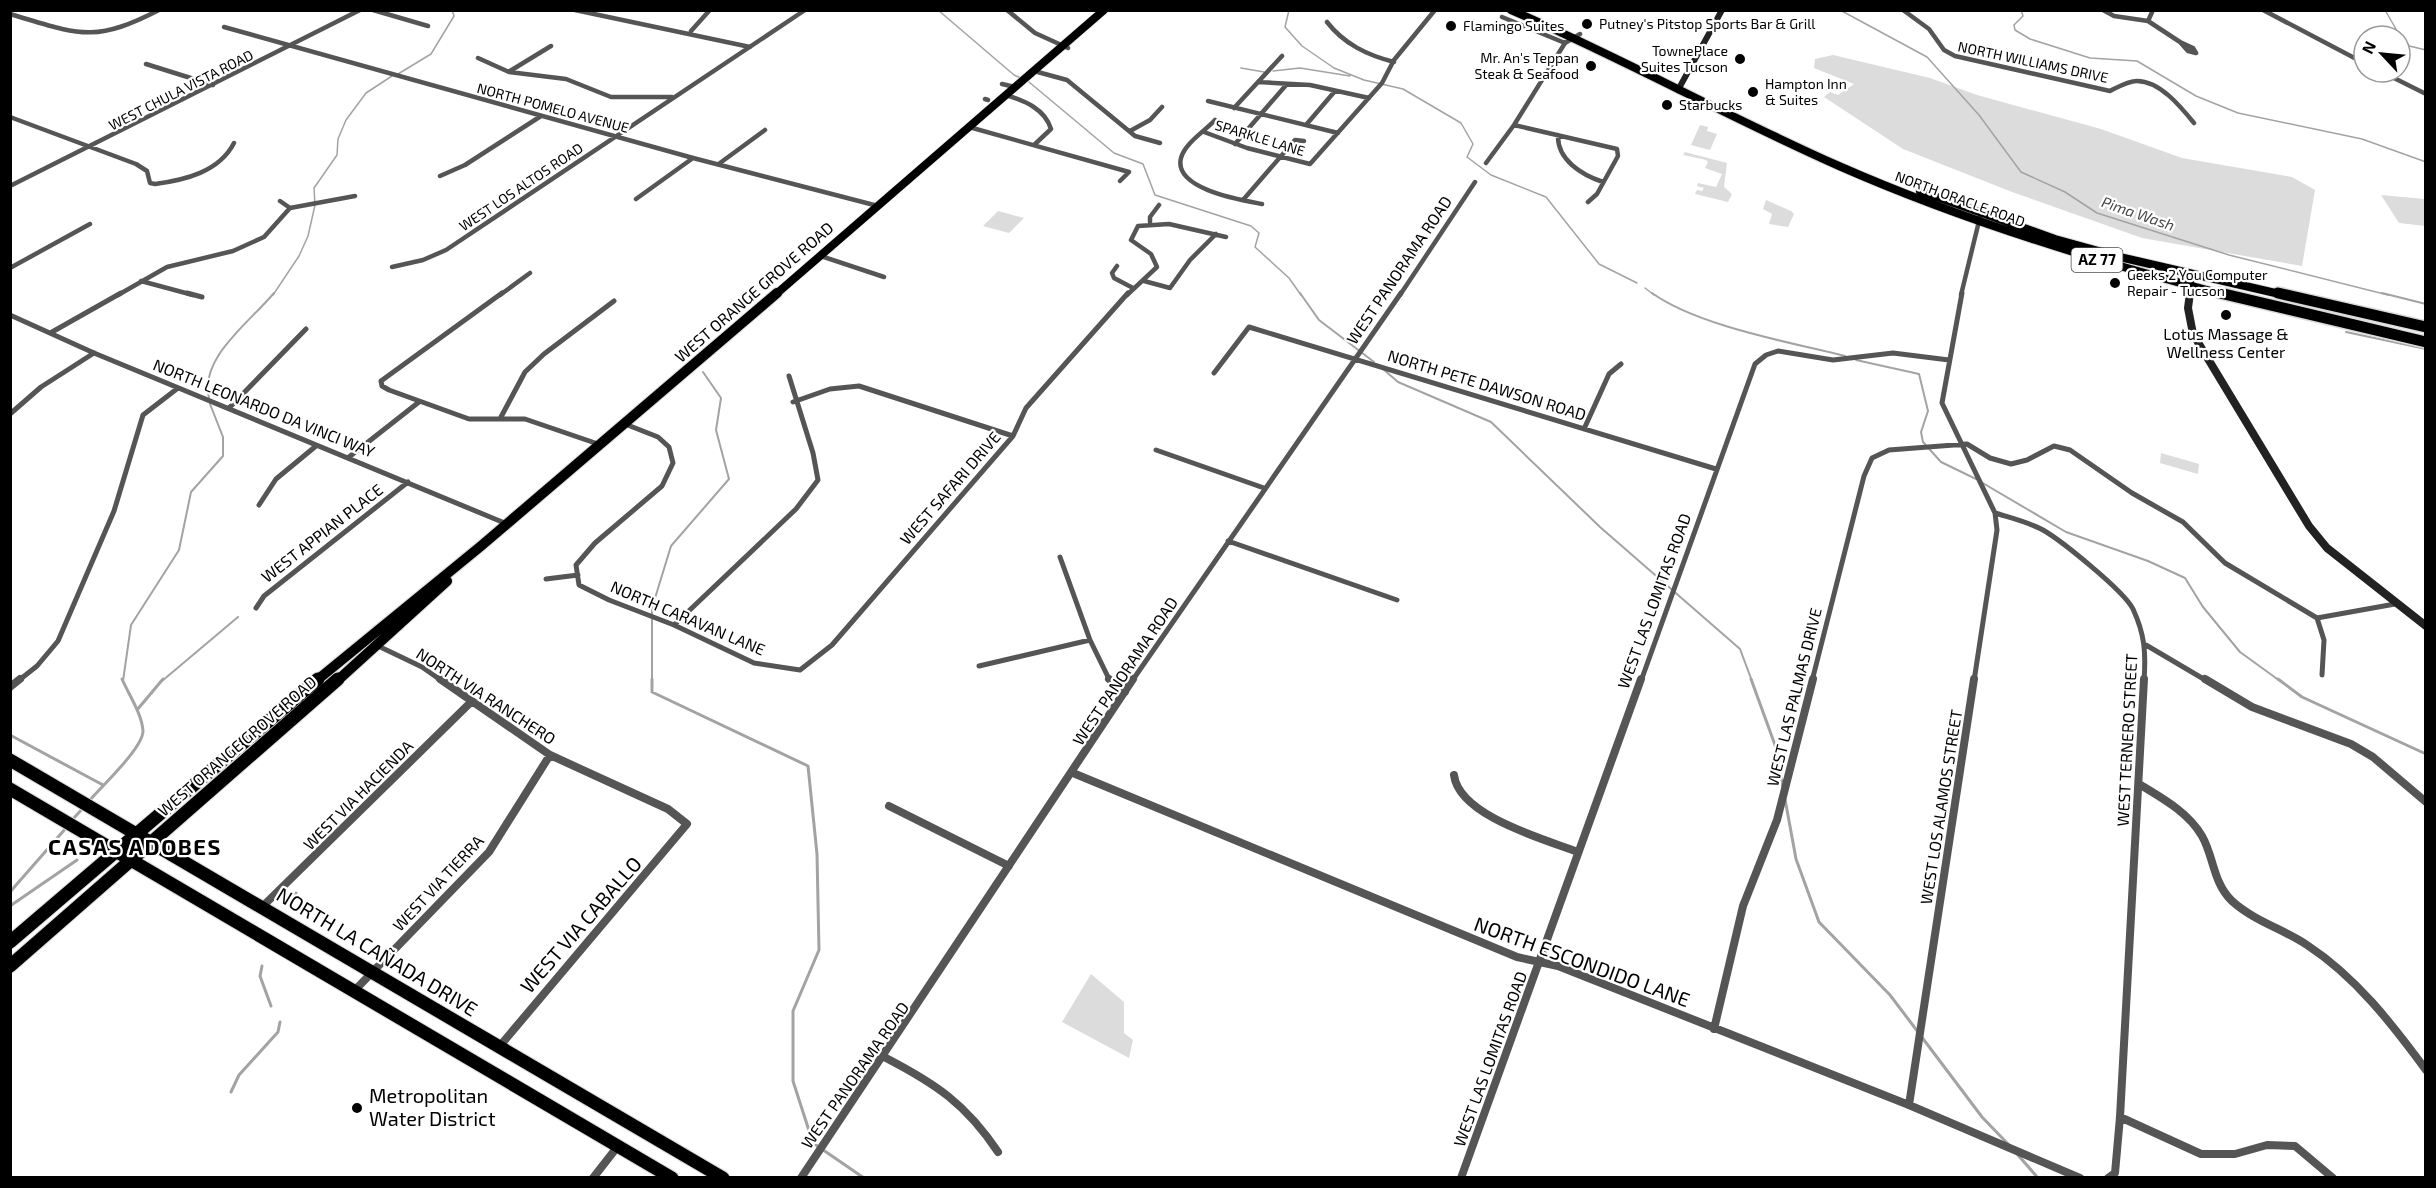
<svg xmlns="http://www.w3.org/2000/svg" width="2436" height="1188" viewBox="0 0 2436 1188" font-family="'Exo 2',sans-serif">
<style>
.green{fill:#dcdcdc}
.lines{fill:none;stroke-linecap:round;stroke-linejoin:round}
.stream-far2{stroke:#a3a3a3;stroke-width:1.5}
.stream-far1{stroke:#a3a3a3;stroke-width:2}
.stream{stroke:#a3a3a3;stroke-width:3}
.primary-far2-casing{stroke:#dbdbdb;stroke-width:9}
.primary-far1-casing{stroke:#dbdbdb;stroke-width:12}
.primary-casing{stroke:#dbdbdb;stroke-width:15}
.highway-far1-casing{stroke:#dbdbdb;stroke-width:10}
.highway-casing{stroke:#dbdbdb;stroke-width:14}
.street-far2{stroke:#555;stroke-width:4.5}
.street-far1{stroke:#555;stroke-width:5}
.street{stroke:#555;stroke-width:8}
.secondary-far1{stroke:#222;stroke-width:6}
.secondary{stroke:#222;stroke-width:8}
.primary-far2{stroke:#000;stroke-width:8}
.primary-far1{stroke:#000;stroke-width:10}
.primary{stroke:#000;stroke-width:13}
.highway-far1{stroke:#000;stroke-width:8}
.highway{stroke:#000;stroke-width:11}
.poi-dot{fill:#000;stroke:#fff;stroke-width:2}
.labels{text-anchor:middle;stroke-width:4.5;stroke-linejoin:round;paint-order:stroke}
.far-poi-label{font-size:14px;fill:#000;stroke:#fff;text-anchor:start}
.far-street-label{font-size:14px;fill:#000;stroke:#fff}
.far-water-label{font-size:15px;font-style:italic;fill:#444;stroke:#fff}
.shield{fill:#fff;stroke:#4c4c4c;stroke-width:1.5}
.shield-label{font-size:15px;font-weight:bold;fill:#000}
.street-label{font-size:16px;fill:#000;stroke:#fff}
.poi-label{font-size:16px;fill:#000;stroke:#fff}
.near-street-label{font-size:20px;fill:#000;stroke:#fff}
.near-poi-label{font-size:20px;fill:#000;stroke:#fff;text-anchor:start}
.district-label{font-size:22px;font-weight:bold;letter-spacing:1.5px;fill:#000;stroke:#fff}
</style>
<rect width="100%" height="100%" fill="#fff"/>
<path class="green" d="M1833 55 1930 78 1977 95 2101 129 2182 158 2292 177 2315 190 2302 266 2142 238 2012 192 1903 149 1824 97 1830 92 1838 95 1854 84 1814 68 1815 59Z
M1700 125 1708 127 1707 131 1717 134 1710 150 1691 145Z
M1685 152 1727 163 1724 187 1732 194 1728 202 1695 194 1697 190 1702 191 1704 188 1697 186 1698 183 1716 187 1722 174 1705 168 1708 162 1706 160 1683 155Z
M2381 195 2425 199V226L2399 223Z
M1766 200 1791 211 1794 214 1788 227 1769 224 1772 214 1763 209Z
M998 211 1024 218 1009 233 983 226Z
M2161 453 2199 464 2198 474 2160 463Z
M1091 974 1124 1002V1033L1133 1040 1129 1058 1062 1022Z"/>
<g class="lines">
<path class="stream-far2" d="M938 10 1014 75 1021 78
M1289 10 1285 27 1302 46 1334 68 1364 80 1403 89 1461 123 1473 144 1467 157 1491 175 1546 197 1599 264 1637 283
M1840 10 1927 57 1979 115 2021 172 2065 192 2097 213 2229 255 2388 295
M2021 10 2023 16 2014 25 2015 30 2030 39 2090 58 2137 61 2196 96 2238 113 2362 139 2426 162
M2385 10 2400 36
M2400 37 2405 45 2426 50
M1241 68 1264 72
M1273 71 1300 68 1350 76
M398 74 431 54 454 16 452 10
M1029 82 1114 153 1143 164 1155 195 1251 226 1259 233 1255 247 1289 278 1301 295
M1645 288 1654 295
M273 295 299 256 308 236 315 205 314 188 337 155 338 139 346 120 366 93 392 76"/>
<path class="stream-far1" d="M1300 293 1319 320 1374 362
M1652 293C1698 326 1789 342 1845 356
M2382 293 2426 304
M2346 332 2426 349
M1856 360 1919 374 1928 411 1921 432 1923 442 1941 462 1976 479
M1383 369 1398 382 1491 422 1600 527 1740 649 1752 681
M209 398C199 358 250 322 274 293
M1981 482 2066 532 2148 561 2185 578 2203 607 2240 652 2280 681
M123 681 131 625 179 550 191 492 223 456V437L210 404
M162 681 238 617
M652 681V608L671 546 729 479 716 430 721 398 703 372"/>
<path class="stream" d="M652 679V692L808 766 817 854 819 950 793 1011V1081L813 1143 864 1178
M1751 679 1775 745 1783 787
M2278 679 2302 697 2426 754
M137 710 163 679
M10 735 103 785
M1785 799 1796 859 1819 922 1890 995 1918 1032
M89 801C101 787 143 748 143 731 142 714 129 695 122 679
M73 819 83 808
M10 892 66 828
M292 899 296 893
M10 906 77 860
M262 966 260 976 271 1006
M1921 1036 1982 1117 2008 1144
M231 1092 239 1075 278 1032 280 1022
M2018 1155 2038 1178"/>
<defs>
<path id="primary-far2" d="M775 295 1104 10"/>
<path id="primary-far1" d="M316 681 481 546 777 293
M337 681 447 581"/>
<path id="primary" d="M10 760 723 1178
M10 789 672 1178
M10 942 318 679
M10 966 338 679"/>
<path id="highway-far1" d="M1511 10C1622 58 1728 117 1839 166 1964 221 2094 261 2226 295
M1920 191 2055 239 2124 258 2284 295"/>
<path id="highway" d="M2220 293 2426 342
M2278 293 2426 327"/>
</defs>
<use href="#primary-far2" class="primary-far2-casing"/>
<use href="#primary-far1" class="primary-far1-casing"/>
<use href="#primary" class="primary-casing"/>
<use href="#highway-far1" class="highway-far1-casing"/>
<use href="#highway" class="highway-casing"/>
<path class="street-far2" d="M373 10 428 26
M575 10 750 47
M1007 10 1035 33 1068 48
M1903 10 1929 29 1944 50 1955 56 2110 91C2118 87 2128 81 2137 81 2160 81 2181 107 2194 123
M2103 10 2114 16 2148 21 2153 10
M2263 10 2364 63
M10 14C78 34 93 44 159 10
M1502 17 1565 43
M2148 21 2180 42
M1327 22C1344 44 1367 55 1394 62
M224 27 693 158 878 206
M691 31 709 11
M2180 42 2193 48 2196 53 2188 51Z
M478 58 509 72 566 79 611 97H672
M146 64 213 85
M510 71 551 46
M1034 71 1067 80 1135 136 1160 143
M2382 72 2426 94
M1258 82 1310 85 1369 98
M1002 84 1015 87
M1006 95C1025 101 1045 109 1051 129L1034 145
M985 99 988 100
M1208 101 1338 133
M1234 108 1282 56
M10 117 136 164 147 171 150 183 155 184C185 180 219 172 234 143
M1215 120C1205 131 1185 143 1181 158 1173 189 1241 200 1262 204
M1306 125 1335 91
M1514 125 1617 149 1618 156 1597 194 1588 202
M969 127 1129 172 1120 181
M1130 131 1150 120 1162 107
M1204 132 1247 148 1310 164 1382 83 1394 60 1435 10
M1558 135C1557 160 1582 175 1603 182
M1235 144 1287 84
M720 163 765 130
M1486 163 1514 125 1565 43 1580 34
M440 176 465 165 541 116
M10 186 360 10
M636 199 693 158
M1243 200 1295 140 1304 141
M290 208 355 196
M1150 222V217L1159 205
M821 256 884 277
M1117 266 1112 273 1114 278 1133 288
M392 267 423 260 446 250 805 10
M10 268 90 224
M141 281 193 295
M1144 281 1170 288 1190 260 1216 234
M118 295 167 267 233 251 264 237 290 208 280 201
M500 295 530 273
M1127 295 1157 267 1151 254 1131 240 1138 226 1169 224 1226 237
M1400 295 1475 182
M1961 295 1980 217"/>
<path class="street-far1" d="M187 293 202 297
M1962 293 1942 403 1995 513C2011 518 2028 522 2043 530 2062 541 2124 591 2133 609 2145 635 2146 653 2144 681
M10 315 94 353 507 524
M52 332 121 293
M1214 373 1249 327 1716 469
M381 381 382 386 389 390 469 419H525L601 445
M381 381 502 293
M793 402 830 389 859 386 1013 436
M230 407 306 329
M10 414 41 387 94 353
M501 417 525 372 544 354 614 301
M625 424 658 437 669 447 673 463 662 486 595 543 576 565 579 585 609 600 674 625 754 663 800 670 832 645 1013 436 1026 408 1128 293
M1584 429 1609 374 1621 364
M1156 450 1264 488
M349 457 419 402
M259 505 276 479 316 446
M1228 541 1397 600
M1060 557 1090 640 1110 681
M546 579 578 575
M256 608 264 596 408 482
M2317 618 2324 640 2322 675
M674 625 796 509 818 480 813 453 789 376
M374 644 422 667 442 681
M2146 645 2207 681
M979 666 1090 640
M18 681 37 666 58 641 114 511 143 415 178 388
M1132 681 1401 293
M1641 681 1755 364 1766 355 1778 351 1833 360 1893 353 1949 360
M1812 681 1864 476 1872 458 1889 450 1967 444 1990 458 2011 464 2027 460 2054 446 2070 450 2132 493 2183 522 2225 563 2317 618 2395 604
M1974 681 1997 530 1995 513"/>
<path class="street" d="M440 679 550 755 668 809 687 824 499 1047
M1109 679 1125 692
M2205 679 2252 707 2351 744 2373 757 2426 802
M10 687 20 679
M1073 773 1517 957 1558 966 1909 1105 2080 1178
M1454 775C1459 816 1544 839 1578 852
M2139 784C2162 798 2188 812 2202 836 2214 857 2213 883 2232 901 2254 921 2283 929 2307 945 2356 977 2392 1024 2426 1070
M889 806 1009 866
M263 906 471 702
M355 990 489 852 550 755
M1714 1029 1743 906 1777 820 1813 679
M886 1058C936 1084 966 1104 998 1152
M1909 1105 1974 679
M2120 1117 2201 1154H2235L2267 1145 2295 1146 2333 1178
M593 1178 618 1146
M801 1178 1133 679
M1461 1178 1641 679
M2108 1178 2115 1173 2120 1117 2144 679"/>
<path class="secondary-far1" d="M1678 90 1722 10
M2190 295 2192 273"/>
<path class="secondary" d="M2190 293 2188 308 2193 334 2309 526 2327 548 2426 626"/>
<use href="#primary-far2" class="primary-far2"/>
<use href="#primary-far1" class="primary-far1"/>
<use href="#primary" class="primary"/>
<use href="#highway-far1" class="highway-far1"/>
<use href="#highway" class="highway"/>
</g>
<g class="poi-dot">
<circle cx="1587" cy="24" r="6"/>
<circle cx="1451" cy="26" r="6"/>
<circle cx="1740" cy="59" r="6"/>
<circle cx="1591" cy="66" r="6"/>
<circle cx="1753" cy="92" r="6"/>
<circle cx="1667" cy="105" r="6"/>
<circle cx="2115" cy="283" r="6"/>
<circle cx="2226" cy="315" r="6"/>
<circle cx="357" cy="1108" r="6"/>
</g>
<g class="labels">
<g class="far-poi-label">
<text x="1599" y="29">Putney's Pitstop Sports Bar &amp; Grill</text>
<text x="1463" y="31">Flamingo Suites</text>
<text x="1728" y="56" text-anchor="end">TownePlace<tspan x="1728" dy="16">Suites Tucson</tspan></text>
<text x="1579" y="63" text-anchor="end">Mr. An's Teppan<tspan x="1579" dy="16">Steak &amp; Seafood</tspan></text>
<text x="1765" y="89">Hampton Inn<tspan x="1765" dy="16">&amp; Suites</tspan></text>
<text x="1679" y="110">Starbucks</text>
<text x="2127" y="280">Geeks 2 You Computer<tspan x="2127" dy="16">Repair - Tucson</tspan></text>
</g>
<g class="far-street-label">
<text transform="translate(2033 62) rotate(12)" y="5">NORTH WILLIAMS DRIVE</text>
<text transform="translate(181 90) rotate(-27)" y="5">WEST CHULA VISTA ROAD</text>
<text transform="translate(553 108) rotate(15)" y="5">NORTH POMELO AVENUE</text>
<text transform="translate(1260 138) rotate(17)" y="5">SPARKLE LANE</text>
<text transform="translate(521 187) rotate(-34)" y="5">WEST LOS ALTOS ROAD</text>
<text transform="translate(1960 199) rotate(20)" y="5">NORTH ORACLE ROAD</text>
</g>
<g class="far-water-label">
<text transform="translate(2138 214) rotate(19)" y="5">Pima Wash</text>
</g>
<rect class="shield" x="2071.5" y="248" width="51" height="24" rx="4.5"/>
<g class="shield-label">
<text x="2097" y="265">AZ 77</text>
</g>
<g class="street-label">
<text transform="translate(1399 270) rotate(-56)" y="6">WEST PANORAMA ROAD</text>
<text transform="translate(754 292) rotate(-41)" y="6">WEST ORANGE GROVE ROAD</text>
<text transform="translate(1487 385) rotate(17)" y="6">NORTH PETE DAWSON ROAD</text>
<text transform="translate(264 408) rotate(22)" y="6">NORTH LEONARDO DA VINCI WAY</text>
<text transform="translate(950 488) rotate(-49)" y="6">WEST SAFARI DRIVE</text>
<text transform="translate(322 533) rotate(-38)" y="6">WEST APPIAN PLACE</text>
<text transform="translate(1654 601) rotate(-70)" y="6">WEST LAS LOMITAS ROAD</text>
<text transform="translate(688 618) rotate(23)" y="6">NORTH CARAVAN LANE</text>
<text transform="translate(1125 671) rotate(-56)" y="6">WEST PANORAMA ROAD</text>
<text transform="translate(486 696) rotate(33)" y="6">NORTH VIA RANCHERO</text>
<text transform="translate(1794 697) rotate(-76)" y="6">WEST LAS PALMAS DRIVE</text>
<text transform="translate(2127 740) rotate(-87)" y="6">WEST TERNERO STREET</text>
<text transform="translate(237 746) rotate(-41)" y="6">WEST ORANGE GROVE ROAD</text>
<text transform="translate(358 795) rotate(-45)" y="6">WEST VIA HACIENDA</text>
<text transform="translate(1941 807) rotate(-81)" y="6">WEST LOS ALAMOS STREET</text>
<text transform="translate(438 883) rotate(-47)" y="6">WEST VIA TIERRA</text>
<text transform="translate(1490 1059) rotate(-70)" y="6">WEST LAS LOMITAS ROAD</text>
<text transform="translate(855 1075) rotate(-55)" y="6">WEST PANORAMA ROAD</text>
</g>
<g class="poi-label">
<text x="2226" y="340">Lotus Massage &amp;<tspan x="2226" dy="18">Wellness Center</tspan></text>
</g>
<g class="near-street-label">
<text transform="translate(581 925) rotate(-49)" y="7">WEST VIA CABALLO</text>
<text transform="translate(377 952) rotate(31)" y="7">NORTH LA CAÑADA DRIVE</text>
<text transform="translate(1582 962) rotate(20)" y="7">NORTH ESCONDIDO LANE</text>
</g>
<g class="near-poi-label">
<text x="369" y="1103">Metropolitan<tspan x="369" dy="23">Water District</tspan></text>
</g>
<g class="district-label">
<text x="135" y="855">CASAS ADOBES</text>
</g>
</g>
<rect width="2436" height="1188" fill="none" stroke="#000000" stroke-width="24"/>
<g transform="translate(2382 54) rotate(296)"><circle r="28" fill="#ffffff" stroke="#999999" stroke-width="1.5"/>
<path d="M0-4.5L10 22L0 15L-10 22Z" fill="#000000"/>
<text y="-9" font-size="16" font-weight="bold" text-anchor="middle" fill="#000000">N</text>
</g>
</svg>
